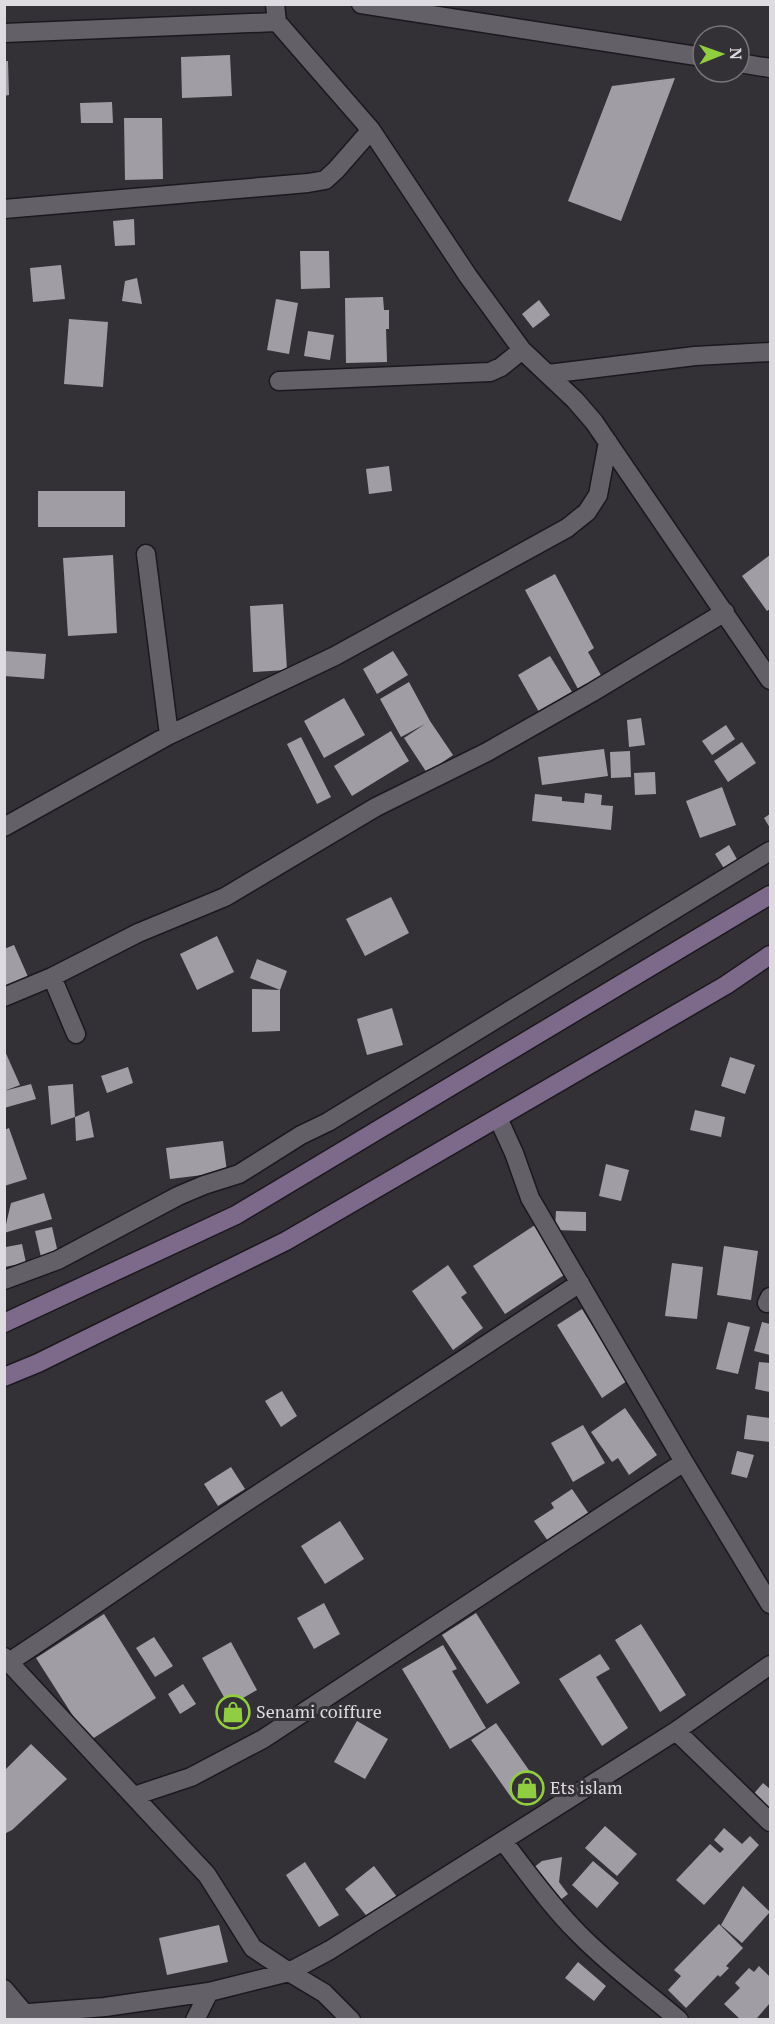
<svg xmlns="http://www.w3.org/2000/svg" width="775" height="2024" viewBox="0 0 775 2024" font-family="'PT Serif',serif">
<style>
.building{fill:#a19da5}
.lines{fill:none;stroke-linecap:round;stroke-linejoin:round}
.street-casing{stroke:#1b181e;stroke-width:21}
.secondary-casing{stroke:#1b181e;stroke-width:21}
.street{stroke:#646067;stroke-width:18}
.secondary{stroke:#7d6a8a;stroke-width:18}
.labels{text-anchor:middle;stroke-width:6;stroke-linejoin:round;paint-order:stroke}
.poi-label{font-size:18px;fill:#dddbdf;stroke:#343136;text-anchor:start}
</style>
<rect width="100%" height="100%" fill="#343136"/>
<path class="building" d="M230 55 232 96 182 98 181 57Z
M4 61H8L9 95 4 96Z
M675 78 621 221 568 201 612 86Z
M112 102 113 123H81L80 103Z
M124 118H162L163 179 125 180Z
M134 219 135 245 115 246 113 221Z
M300 251H329L330 288 301 289Z
M61 265 65 299 33 302 30 268Z
M137 278 142 304 122 301 125 281Z
M383 297 384 310H389V329H386L387 362 346 363 345 298Z
M276 299 298 303 289 354 267 350Z
M539 300 550 315 533 328 522 314Z
M69 319 108 322 103 387 64 384Z
M308 331 334 335 330 360 304 356Z
M389 466 392 491 369 494 366 469Z
M38 491H125V527H38Z
M113 555 117 633 68 636 63 558Z
M770 555V609L767 611 742 576Z
M555 574 594 648 588 652 602 677 578 689 525 590Z
M283 604 287 670 253 672 250 606Z
M4 651 46 654 44 679 4 676Z
M393 651 408 675 377 694 363 669Z
M550 656 572 692 539 712 518 675Z
M409 682 430 721 453 755 427 773 404 738 425 724 401 737 380 699Z
M344 698 365 735 324 758 304 721Z
M641 718 645 745 629 747 627 720Z
M726 725 735 739 712 755 702 741Z
M391 731 409 761 352 796 334 766Z
M301 737 331 797 317 804 287 744Z
M742 742 756 763 728 782 714 761Z
M604 749 608 776 542 785 538 757Z
M630 751 631 777 611 778 610 752Z
M655 772 656 794 635 795 634 773Z
M722 787 736 825 700 838 686 801Z
M585 793 602 795 601 805 613 806 611 830 532 821 535 794 562 797V801L584 803Z
M770 814V828L764 818Z
M729 845 738 861 725 870 715 854Z
M391 897 409 933 365 956 346 919Z
M217 936 234 972 197 990 180 954Z
M14 945 29 979 4 990V949Z
M257 959 287 971 280 990V1031L252 1032V989L280 990 250 978Z
M392 1008 403 1045 367 1055 357 1019Z
M4 1049 20 1085 4 1091Z
M730 1057 755 1065 745 1094 721 1086Z
M128 1067 133 1083 107 1093 101 1076Z
M31 1084 36 1099 4 1108V1091Z
M73 1084 75 1117 51 1125 48 1086Z
M695 1110 725 1117 721 1137 690 1130Z
M89 1111 94 1137 76 1141 75 1117Z
M9 1128 27 1179 4 1186V1130Z
M223 1141 227 1172 170 1179 166 1148Z
M606 1164 629 1170 621 1201 599 1196Z
M44 1193 52 1219 4 1233 11 1203Z
M556 1211 586 1212V1231L555 1230Z
M535 1225 567 1273 505 1314 473 1266Z
M52 1227 58 1253 41 1257 35 1231Z
M22 1244 26 1263 4 1267 6 1247Z
M724 1246 758 1251 751 1300 717 1295Z
M672 1263 703 1267 697 1319 665 1316Z
M448 1265 467 1293 461 1297 483 1328 453 1350 412 1291Z
M582 1309 627 1381 602 1398 557 1325Z
M728 1322 750 1327 738 1374 716 1369Z
M762 1322 770 1324V1355L754 1351Z
M759 1362 770 1363V1392L755 1389Z
M282 1391 297 1416 281 1427 265 1401Z
M625 1408 657 1455 629 1475 618 1458 612 1462 591 1432Z
M747 1415 770 1418V1442L744 1439Z
M583 1425 605 1463 573 1482 551 1443Z
M737 1451 754 1455 747 1478 731 1474Z
M231 1467 245 1489 218 1506 204 1484Z
M572 1489 589 1514 548 1541 534 1521 554 1508 551 1503Z
M340 1521 364 1559 325 1584 301 1546Z
M324 1603 340 1634 314 1649 297 1618Z
M476 1613 520 1683 487 1704 442 1635Z
M104 1614 156 1698 89 1741 36 1658Z
M641 1624 686 1695 660 1712 615 1640Z
M154 1637 173 1666 155 1677 136 1648Z
M231 1642 257 1690 229 1706 202 1658Z
M443 1645 457 1669 452 1671 486 1728 450 1749 402 1669Z
M600 1654 610 1669 596 1677 628 1728 602 1746 559 1679Z
M183 1684 196 1704 180 1714 168 1694Z
M357 1721 388 1739 365 1779 334 1762Z
M496 1723 538 1783 513 1800 471 1740Z
M31 1744 67 1779 12 1830 4 1834V1771Z
M763 1783 770 1789V1814L751 1797Z
M605 1826 637 1854 617 1876 585 1848Z
M724 1828 742 1844 750 1836 759 1845 704 1905 676 1880 710 1844 720 1853 724 1849 714 1840Z
M562 1857 559 1882 568 1894 554 1905 528 1872 542 1861Z
M593 1861 619 1883 597 1908 572 1885Z
M305 1862 339 1915 319 1927 286 1875Z
M374 1866 397 1897 369 1919 345 1889Z
M743 1886 770 1912 742 1943 721 1925Z
M719 1924 743 1948 726 1966 729 1968 720 1977 718 1975 686 2008 668 1990 681 1976 674 1970Z
M219 1925 228 1962 167 1975 159 1938Z
M578 1962 606 1986 594 2001 565 1978Z
M759 1966 770 1977V2003L757 2018 759 2020H741L724 2004 740 1988 735 1983 749 1968 754 1972Z"/>
<g class="lines">
<defs>
<path id="street" d="M275 4 277 22 371 130 468 276 522 350 575 400 594 422 770 680
M361 4 703 57
M4 33 277 22
M739 63 770 68
M4 209 308 183 325 180 336 170 371 130
M548 374 695 356 770 352
M279 381 490 372 501 367 522 350
M146 554 169 735
M4 827 169 735 335 656 567 528 587 512 598 495 608 442
M52 977 76 1034
M4 997 52 977 138 933 225 897 376 807 487 752 591 693 725 612
M498 1118 514 1153 530 1198 684 1462 770 1604
M4 1280 58 1260 178 1196 204 1185 239 1174 301 1135 328 1122 770 851
M767 1303 770 1297
M4 1657 207 1875 253 1948 289 1972 324 1993 351 2020
M4 1663 9 1662C89 1610 166 1555 246 1502 357 1428 469 1356 580 1283
M676 1731 770 1822
M134 1796 191 1777 263 1739 684 1462
M503 1841C527 1872 550 1905 578 1933 609 1965 645 1991 679 2020
M4 1989 25 2014
M4 2015 105 2007 209 1992 289 1972 330 1950 676 1731 770 1665
M195 2020 209 1992"/>
<path id="secondary" d="M4 1323 236 1215 770 895
M4 1377 38 1363 286 1241 726 985 770 955"/>
</defs>
<use href="#street" class="street-casing"/>
<use href="#secondary" class="secondary-casing"/>
<use href="#street" class="street"/>
<use href="#secondary" class="secondary"/>
</g>
<defs>
<symbol id="shop-ring" viewBox="-11 -11 22 22"><circle r="9.5" fill="#343136" stroke="#90cd40" stroke-width="1.5"/><path d="M-5-2.5h2.3a2.7 3.5 0 0 1 5.4 0H5L5.5 6h-11ZM-1.5-2.5h3a1.5 2.3 0 0 0-3 0Z" fill="#90cd40"/></symbol>
</defs>
<g fill-rule="evenodd">
<use href="#shop-ring" x="214" y="1693" width="38" height="38"/>
<use href="#shop-ring" x="508" y="1769" width="38" height="38"/>
</g>
<g class="labels">
<g class="poi-label">
<text x="256" y="1718">Senami coiffure</text>
<text x="550" y="1794">Ets islam</text>
</g>
</g>
<rect width="775" height="2024" fill="none" stroke="#dddbdf" stroke-width="12"/>
<g transform="translate(721 54) rotate(89)"><circle r="28" fill="#343136" stroke="#78757a" stroke-width="1.5"/>
<path d="M0-4.5L10 22L0 15L-10 22Z" fill="#90cd40"/>
<text y="-9" font-size="16" font-weight="bold" text-anchor="middle" fill="#dddbdf">N</text>
</g>
</svg>
